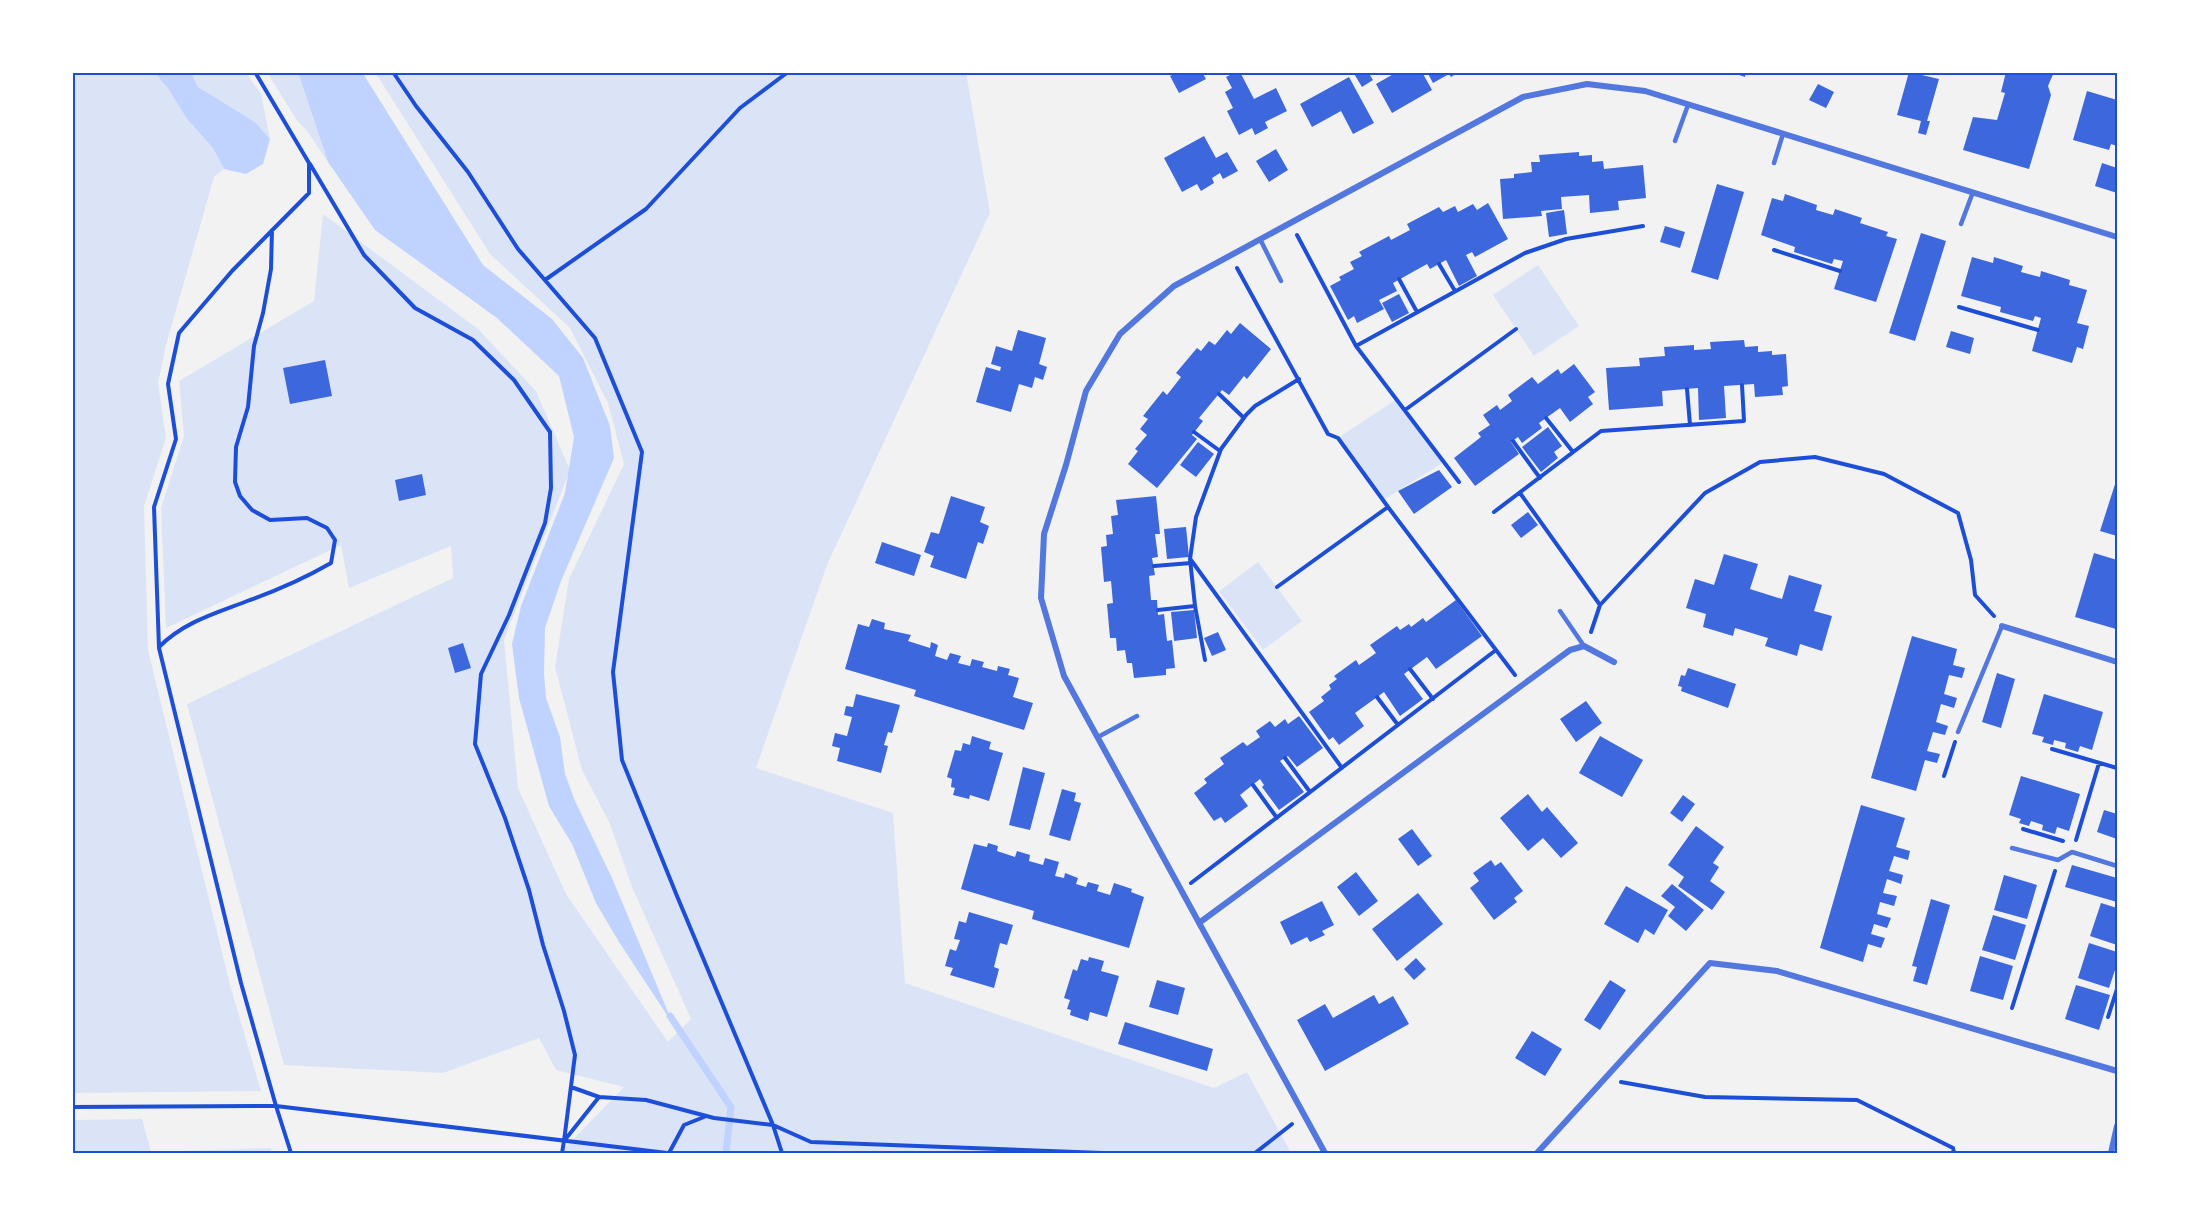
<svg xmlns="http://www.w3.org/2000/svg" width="2189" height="1225" viewBox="0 0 2189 1225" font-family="'Exo 2',sans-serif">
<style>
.green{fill:#dbe4f7}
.water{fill:#bfd3fe}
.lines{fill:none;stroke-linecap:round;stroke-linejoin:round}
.stream{stroke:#bfd3fe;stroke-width:7}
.building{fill:#3d67dc}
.path{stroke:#1d4ed8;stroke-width:4}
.service{stroke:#5277de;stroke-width:4.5}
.minor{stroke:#5277de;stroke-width:6}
.neatline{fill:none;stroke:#1d4ed8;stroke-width:2}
</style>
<rect width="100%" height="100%" fill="#f2f2f2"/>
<path class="green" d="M72 72H154L167 87 187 119 213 148 224 169 214 177 166 345 158 383 166 438 144 506 148 650 230 985 261 1091 72 1093Z
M191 72H245L261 94 270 139 255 122 198 87Z
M267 72H298L328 162 307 131 296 119Z
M375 72H966L990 213 827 565 756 768 893 813 905 983 1214 1088 1247 1072 1291 1153H560L624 1087 556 1070 539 1038 443 1073 284 1065 187 704 453 578 451 546 349 588 341 545 166 628 161 508 184 436 179 381 314 301 323 214 478 329 536 391 570 470 504 640 518 788 566 894 668 1042 691 1019 632 887 610 824 582 770 555 667 569 579 624 464 608 403 570 328 490 254Z
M1538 265 1579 326 1534 356 1493 295Z
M1397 399 1444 462 1383 500 1338 438Z
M1258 562 1302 621 1263 650 1219 591Z
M142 1119 151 1152 271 1148 272 1153H72V1120Z"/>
<path class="water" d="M154 72H191L198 87 255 122 270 139 263 164 246 174 224 169 213 148 187 119 167 87Z
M298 72H362L483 265 552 319 583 358 610 426 614 458 561 581 545 628 544 674 546 698 560 737 565 774 575 801 612 878 673 1024 619 942 596 903 572 844 549 806 519 698 512 644 521 606 565 493 574 437 559 376 497 318 375 230 328 162Z"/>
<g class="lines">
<path class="stream" d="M670 1016 731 1107 726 1153"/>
</g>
<path class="building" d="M1178 72H1202L1206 79 1179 93 1170 76Z
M1236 72H1240L1254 99 1276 88 1287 111 1265 122 1268 128 1255 135 1252 128 1239 135 1227 111 1233 108 1225 92 1232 88 1226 77Z
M1353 72H1368L1373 80 1362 87Z
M1397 72H1422L1432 90 1392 113 1376 84Z
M1427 72H1459L1451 77 1449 74 1433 83Z
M1730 72H1746L1745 77Z
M1909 72 1939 79 1927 121H1930L1926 135 1918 133 1921 121 1897 115Z
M2006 72H2054L2048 86 2051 95 2029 169 1963 150 1973 117 1997 120 2005 93 2001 92Z
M1349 77 1374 123 1353 134 1341 111 1312 127 1300 104Z
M1818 84 1834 92 1826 108 1809 100Z
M2087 91 2117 100V146L2111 144 2109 150 2073 140Z
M1204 136 1216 158 1227 152 1238 171 1223 179 1220 173 1212 178 1214 183 1201 191 1197 184 1182 192 1164 158Z
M1276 149 1288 170 1269 182 1256 161Z
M1579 152V156L1592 155V162L1603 161 1604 169 1643 165 1646 198 1618 201 1619 210 1590 213 1589 195 1561 197 1562 209 1541 211 1542 216 1503 219 1500 179 1514 178V174L1532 172 1531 162H1540L1539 155Z
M2102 163 2117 168V193L2095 186Z
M1717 184 1744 192 1718 280 1691 272Z
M1785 194 1817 205 1816 210 1833 215 1835 209 1862 218 1860 223 1888 232 1886 236 1897 239 1876 302 1834 289 1843 261 1834 259 1832 264 1794 252 1795 247 1761 235 1772 198 1783 201Z
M1488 203 1508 239 1475 257 1472 252 1466 255 1477 276 1459 286 1446 260 1430 269 1427 264 1393 283 1397 291 1379 300 1384 309 1357 323 1354 316 1348 320 1330 286 1341 280 1339 277 1354 269 1350 262 1362 256 1359 252 1389 236 1391 240 1410 230 1407 224 1439 207 1443 212 1455 206 1458 212 1473 204 1477 210Z
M1564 210 1567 234 1549 237 1546 213Z
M1665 226 1685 232 1680 248 1660 242Z
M1921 233 1946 241 1915 341 1889 333Z
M1972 257 1993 263 1994 257 2023 266 2021 272 2040 277 2041 271 2070 280 2069 285 2087 290 2077 323 2089 326 2083 349 2077 347 2072 363 2032 351 2041 318 2035 316 2033 321 2000 312 2001 307 1961 296Z
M1399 294 1409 313 1392 322 1382 303Z
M1240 323 1271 349 1247 379 1244 376 1229 395 1222 390 1199 418 1203 421 1192 435 1197 439 1157 488 1128 464 1138 451 1135 449 1147 435 1140 429 1148 419 1143 416 1163 391 1167 395 1181 377 1176 373 1197 348 1201 351 1209 341 1215 345 1227 330 1231 334Z
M1018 330 1046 338 1039 364 1047 367 1043 380 1035 377 1032 388 1019 384 1011 412 976 402 986 367 1000 371 1001 367 991 364 996 346 1012 351Z
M1951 331 1974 338 1970 354 1946 347Z
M1744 340 1745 347 1758 346V352L1772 351V355L1786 354 1788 386 1782 387 1783 395 1755 397 1754 384 1724 386 1726 418 1699 420 1698 388 1662 391 1663 406 1609 410 1606 368 1640 366 1639 358 1665 356 1664 347 1694 345V350L1711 349 1710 342Z
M325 360 332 396 290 404 283 368Z
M1574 364 1595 392 1588 397 1593 404 1570 422 1560 408 1539 423 1542 428 1522 443 1518 437 1511 442 1519 454 1475 486 1454 458 1481 437 1478 433 1490 425 1483 415 1497 405 1500 410 1512 401 1508 395 1532 377 1538 384 1558 369 1561 374Z
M1548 427 1562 446 1554 452 1558 458 1541 472 1522 447Z
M1198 442 1214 454 1196 477 1180 465Z
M1439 470 1452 487 1414 514 1398 491Z
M422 474 426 495 399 501 395 480Z
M2117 478V536L2100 531Z
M951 496 985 507 980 522 989 526 983 544 978 542 966 579 930 567 934 556 924 552 931 532 939 534Z
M1156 496 1160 534H1155L1158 557 1152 558 1155 575 1149 576 1151 600H1157L1158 615 1164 614 1167 641 1172 640 1175 668 1166 669V675L1134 678 1132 663H1127L1125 650 1117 651 1116 638H1110L1107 604 1113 603 1111 581 1104 582 1101 547 1107 546 1106 535 1113 534 1111 516 1118 515 1116 500Z
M1528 512 1538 525 1521 538 1511 525Z
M1186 527 1189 557 1167 559 1164 529Z
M882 542 921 555 914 576 875 563Z
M2094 553 2117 560 2116 629 2075 617Z
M1724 554 1758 564 1750 589 1782 599 1789 575 1822 585 1814 611 1832 616 1822 651 1800 644 1797 656 1765 646 1768 638 1735 628 1733 636 1703 627 1706 614 1686 608 1695 579 1714 585Z
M1456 600 1482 636 1436 669 1427 657 1404 674 1423 699 1400 716 1384 692 1355 713 1364 726 1339 745 1333 737 1329 740 1309 712 1324 701 1321 697 1331 689 1329 685 1337 679 1334 676 1356 660 1359 665 1376 653 1370 645 1397 626 1400 630 1409 624 1411 627 1423 618 1426 622Z
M1194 610 1197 638 1174 641 1171 612Z
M872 619 885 623 884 629 911 635 908 641 930 648 931 642 938 645 935 656 947 660 950 653 961 656 958 663 970 666 972 659 984 662 982 667 997 671 998 666 1010 669 1008 675 1019 678 1013 697 1033 703 1024 730 914 696 916 690 845 669 858 624 869 627Z
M1218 632 1226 650 1212 656 1204 638Z
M1912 636 1957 649 1953 665 1965 668 1962 678 1949 675 1944 694 1957 698 1954 708 1941 704 1936 722 1948 726 1945 735 1933 732 1927 751 1940 754 1937 763 1925 760 1916 791 1871 778Z
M463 643 471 668 455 673 448 648Z
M1688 668 1736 684 1728 708 1681 691 1682 687 1678 686 1681 675 1685 676Z
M1997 673 2015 679 2001 728 1982 722Z
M856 694 900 705 892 733 888 732 884 745 888 746 881 773 837 761 840 748 832 746 835 733 847 736 852 717 844 715 846 706 853 707Z
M2044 694 2103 712 2092 750 2080 746 2078 752 2065 748 2066 743 2054 740 2053 745 2042 742 2044 737 2032 734Z
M1586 701 1602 723 1576 742 1560 719Z
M1299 716 1323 748 1297 767 1288 756 1280 761 1304 792 1279 810 1262 787 1264 785 1260 779 1240 795 1248 806 1225 823 1221 817 1214 821 1194 793 1207 783 1204 779 1224 764 1220 758 1243 742 1247 746 1260 737 1256 731 1270 721 1275 727 1285 719 1288 724Z
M972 736 991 742 989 749 1003 753 989 801 970 795 969 799 953 795 955 788 951 787 952 779 947 777 955 750 961 751 963 743 970 745Z
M1600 736 1643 760 1622 797 1579 773Z
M1023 767 1045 773 1030 830 1009 825Z
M2021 776 2080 794 2069 831 2057 827 2055 834 2042 830 2043 825 2031 821 2029 826 2019 823 2021 819 2009 815Z
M1062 789 1076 793 1074 801 1081 803 1070 841 1049 835Z
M1528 794 1542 812 1547 807 1578 843 1561 858 1543 838 1528 851 1500 818Z
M1683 795 1695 804 1682 822 1670 813Z
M1861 805 1905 818 1896 847 1910 851 1908 860 1894 856 1889 871 1903 875 1901 884 1887 879 1883 893 1897 896 1894 906 1880 902 1877 914 1891 918 1887 928 1874 924 1871 934 1885 938 1881 948 1868 944 1863 962 1820 948Z
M2104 810 2117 814V839L2097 832Z
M1696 826 1724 847 1713 863 1719 867 1710 881 1725 892 1712 910 1678 886 1684 877 1668 865Z
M1412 829 1432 856 1418 866 1398 839Z
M988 843 998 846 997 851 1015 857 1017 851 1030 855 1029 861 1043 865 1045 858 1059 862 1055 876 1064 878 1065 873 1078 878 1076 884 1086 887 1088 882 1099 885 1097 891 1110 895 1114 883 1132 889 1131 892 1144 897 1129 948 1032 919 1034 911 961 889 974 844 987 847Z
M1491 860 1495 866 1501 862 1523 891 1514 898 1517 902 1494 920 1470 888 1479 881 1473 873Z
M2072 865 2117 878V902L2065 887Z
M1356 872 1378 901 1359 916 1337 887Z
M2004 875 2037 885 2027 919 1994 910Z
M1672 884 1704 910 1686 931 1668 916 1675 907 1661 896Z
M1626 886 1668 910 1654 935 1645 929 1638 943 1604 924Z
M1418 893 1443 924 1397 961 1372 929Z
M1931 899 1950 905 1927 985 1913 981 1917 967 1912 966Z
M1322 901 1334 925 1322 931 1325 935 1310 942 1307 937 1291 945 1280 922Z
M2101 903 2117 908V945L2090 936Z
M969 912 1013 925 1007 945 1000 943 994 967 999 969 994 988 950 975 953 968 945 966 950 949 956 951 960 940 954 939 959 921 966 923Z
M1993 915 2026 925 2015 960 1982 950Z
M2089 943 2117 952V964L2109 988 2078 978Z
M1980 956 2013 966 2003 1000 1970 991Z
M1089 957 1104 961 1101 971 1119 976 1107 1017 1090 1012 1088 1021 1070 1015 1071 1010 1067 1009 1070 1000 1064 998 1073 969 1077 971 1081 959 1088 961Z
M1416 958 1426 969 1414 980 1404 969Z
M1157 980 1185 988 1178 1015 1149 1007Z
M1610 980 1626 990 1600 1030 1584 1020Z
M2076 985 2110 995 2099 1030 2065 1019Z
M1374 995 1379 1004 1393 996 1409 1024 1325 1071 1297 1020 1325 1004 1333 1018Z
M1125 1022 1213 1049 1207 1071 1118 1044Z
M1532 1031 1562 1049 1545 1076 1515 1058Z"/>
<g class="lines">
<path class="path" d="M255 72 309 163V193L232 271 179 333 168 384 176 439 154 507 159 648 241 983 276 1106 291 1153
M393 72 416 106 468 172 518 249 595 338 642 452 613 672 622 760 677 896 773 1125 782 1153
M310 164 364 255 415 308 473 340 514 380 550 432 551 488 545 523 509 615 481 674 475 744 505 818 529 890 543 945 564 1011 575 1055 564 1141
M1297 235 1356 346 1459 482
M1774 250 1840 271
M1439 264 1455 291
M1237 268 1328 434 1338 438 1388 507
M1399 279 1417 312
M545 280 646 209 740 108 788 72
M1959 307 2038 330
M1356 346 1525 253 1566 239 1643 226
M1687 389 1690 425
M1219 394 1244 418
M1405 410 1516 329
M1546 418 1573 452
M1194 432 1220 451
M1513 441 1540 478
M1520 493 1600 605 1591 632
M1494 512 1601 431 1744 421 1742 385
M1191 560 1342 768
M1154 566 1191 563
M1277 587 1388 507 1496 650
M1600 605 1705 493 1760 462 1815 457 1884 474 1958 513 1971 560 1975 595 1994 616
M1158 610 1195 606
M159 647C185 621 217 613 250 600 278 590 305 578 331 563L335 540 327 528 307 518 270 520 252 510 240 496 235 482 236 447 248 407 254 346 263 313 271 269 272 230
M1205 660 1195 606 1190 559 1196 517 1221 449 1246 415 1255 406 1299 379
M1410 669 1433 699
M1377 697 1398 725
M2052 749 2117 768
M1285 758 1310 792
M1944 776 1955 742
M1253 785 1277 818
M2023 829 2063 841
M2076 840 2099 763
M1191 883 1496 650 1515 675
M2012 1008 2055 871
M2108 1017 2117 989
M1621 1082 1705 1097 1857 1100 1953 1148 1954 1153
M571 1087 599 1097
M72 1107 276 1106 667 1153
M562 1153 564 1141 599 1097 646 1100 714 1118 773 1125 811 1142 1103 1153
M669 1153 684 1125 704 1117
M1255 1153 1292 1124"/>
<path class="service" d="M1675 141 1688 105
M1774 163 1783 134
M1961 224 1973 192
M1261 241 1281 281
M1560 611 1584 646
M1958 732 2002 626
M1098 737 1137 716
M2012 848 2058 860 2072 852 2117 866"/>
<path class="minor" d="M2002 626 2117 662
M1199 923 1570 650 1584 646 1614 662
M1325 1153 1064 676 1041 598 1044 534 1066 465 1086 391 1120 334 1174 286 1523 97 1587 84 1645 91 2117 237
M1537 1153 1710 963 1777 971 2117 1071
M2111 1153 2117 1126"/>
</g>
<rect width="2189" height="1225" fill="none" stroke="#ffffff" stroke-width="147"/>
<rect x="74" y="74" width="2042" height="1078" class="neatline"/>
</svg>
